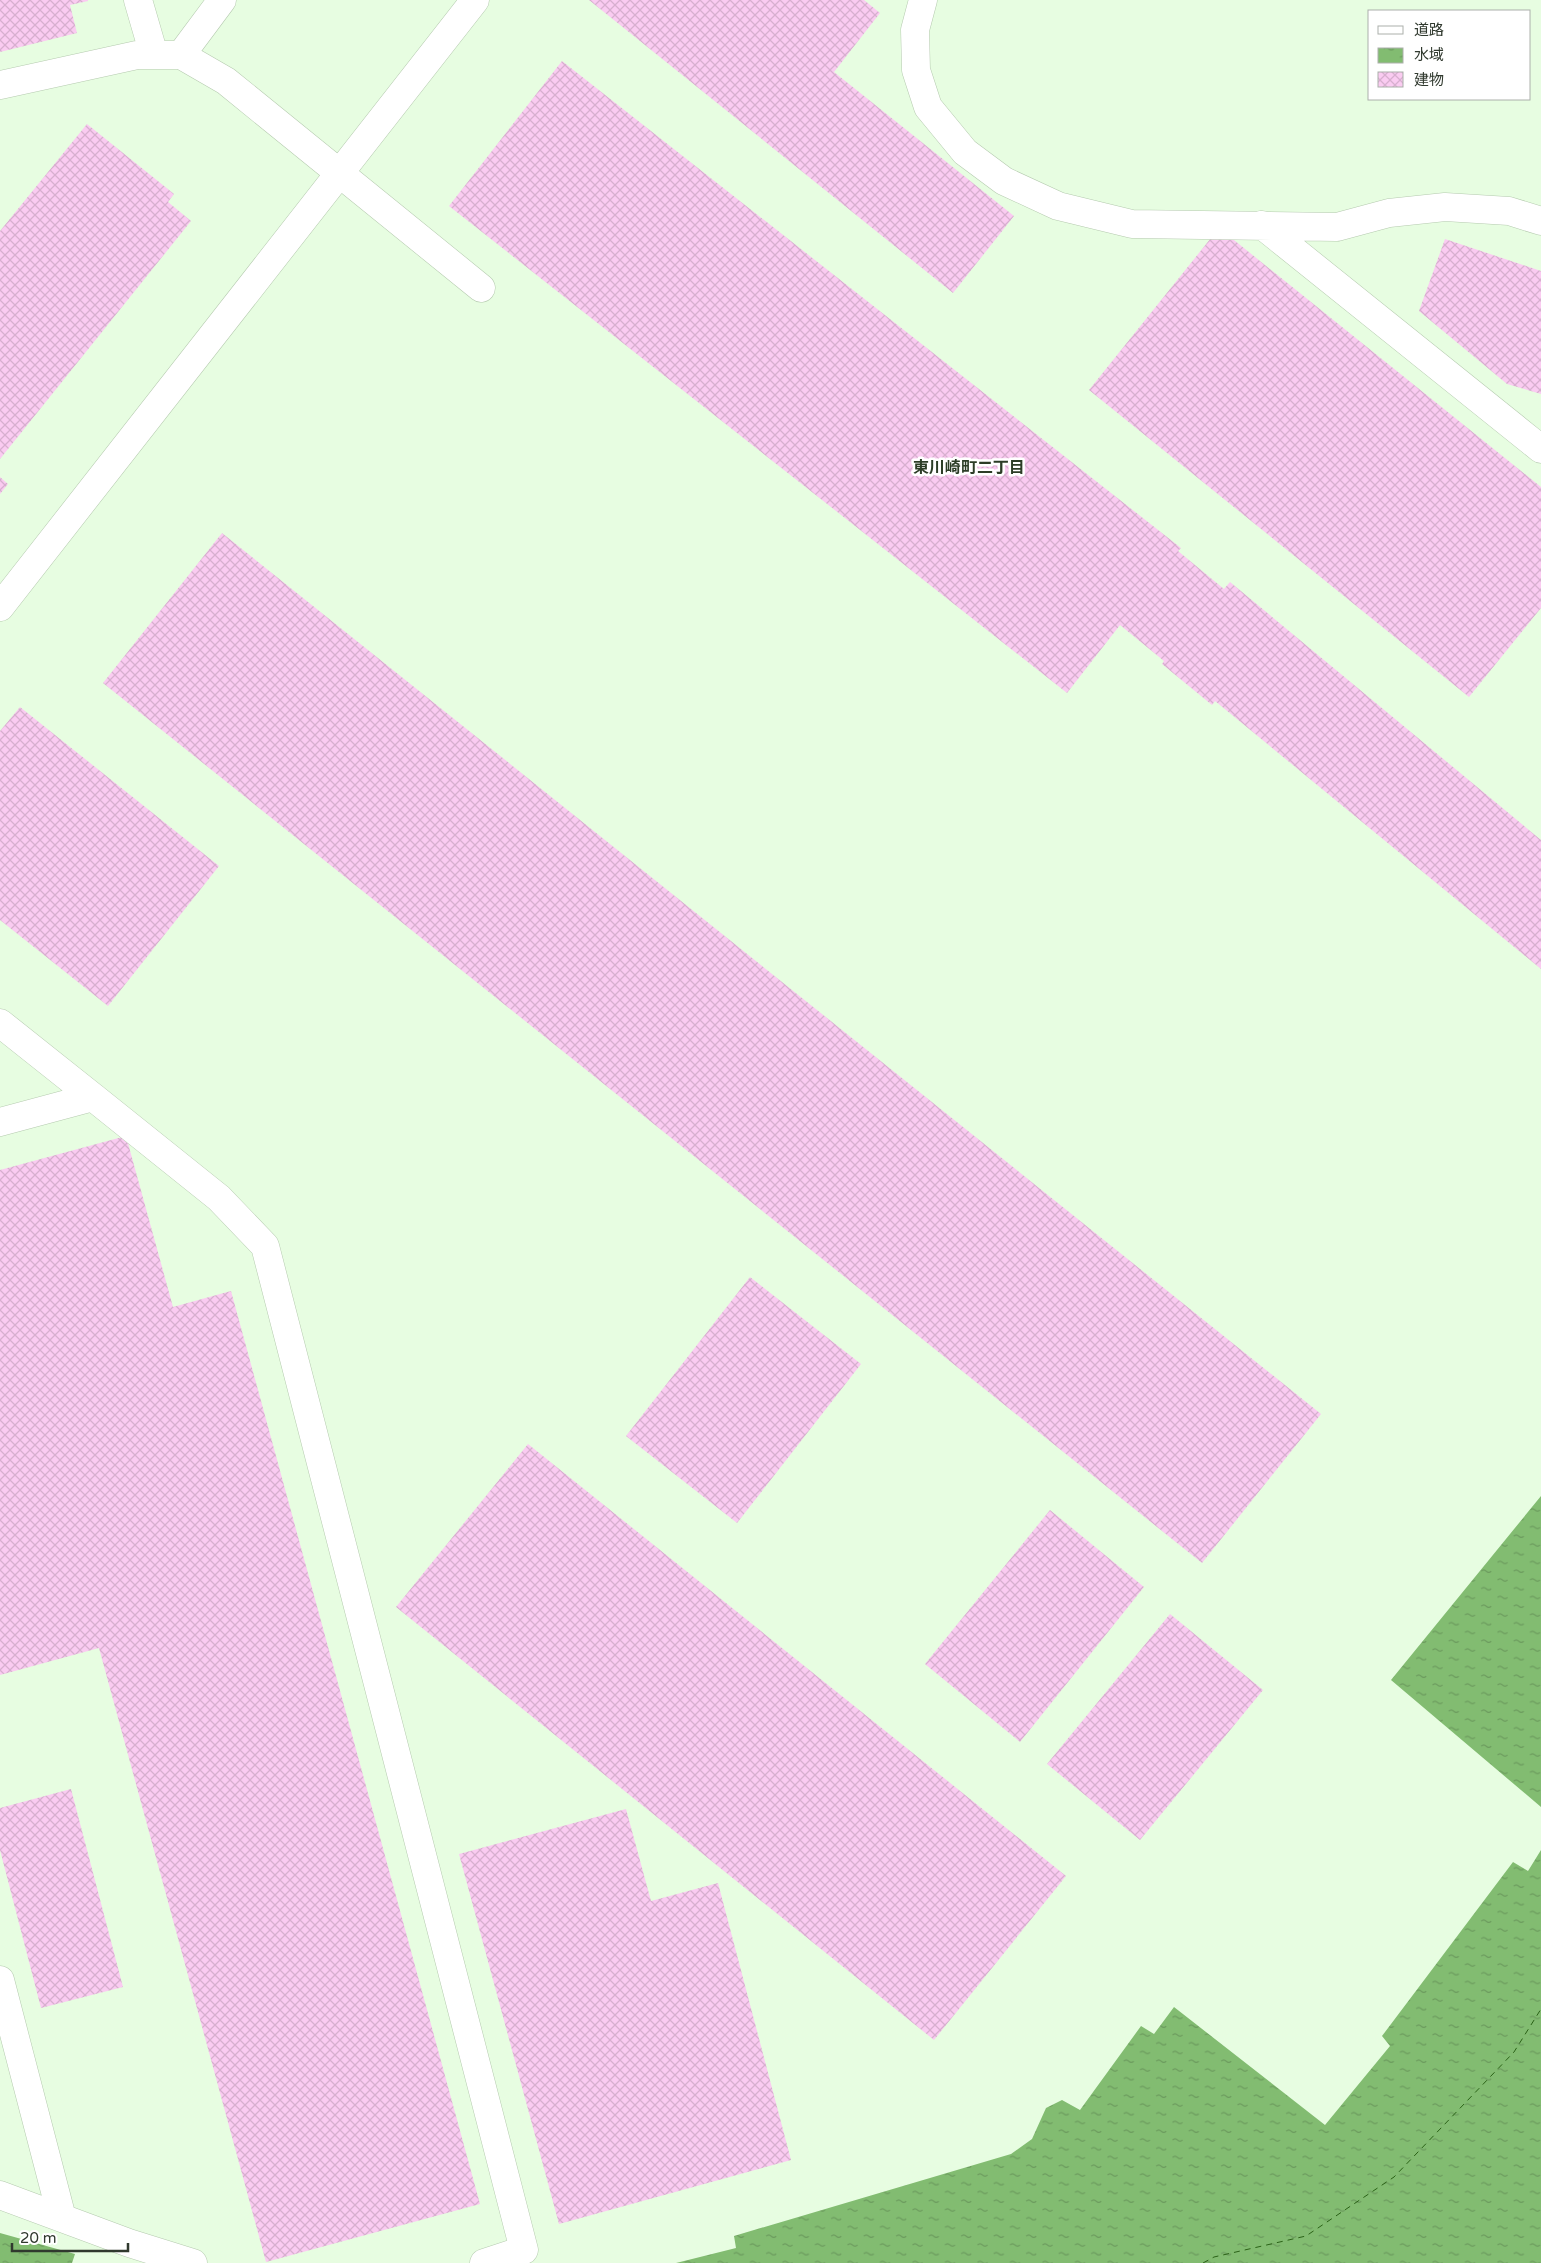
<svg xmlns="http://www.w3.org/2000/svg" width="1541" height="2263" viewBox="0 0 1541 2263" font-family="'Varela Round','Noto Sans JP',sans-serif">
<style>
.water{fill:url(#water-ripples)}
.lines{fill:none;stroke-linecap:round;stroke-linejoin:round}
.ferry{stroke:#2b6217;stroke-width:1;stroke-dasharray:6 5;stroke-linecap:butt}
.building{fill:url(#building-cross-hatch)}
.minor-casing{stroke:#b5caaf;stroke-width:29}
.minor{stroke:#fff;stroke-width:28}
.labels{text-anchor:middle;stroke-width:5;stroke-linejoin:round;paint-order:stroke}
.neighbourhood-label{font-size:16px;font-weight:bold;fill:#2c3d27;stroke:#fff}
</style>
<defs>
<pattern id="water-ripples" width="26" height="14" patternUnits="userSpaceOnUse" patternTransform="scale(1.25)"><rect width="26" height="14" fill="#82bc71"/><path d="M2 4q2-2 4 0t4 0M15 11q2-2 4 0t4 0" fill="none" stroke="#6b9a5d"/></pattern>
<pattern id="building-cross-hatch" width="8" height="8" patternUnits="userSpaceOnUse" patternTransform="scale(1.25)"><rect width="8" height="8" fill="#facbf1"/><path d="M0 0l8 8M0 8l8-8" fill="none" stroke="#d7afcf"/></pattern>
</defs>
<rect width="100%" height="100%" fill="#e7fde1"/>
<path class="water" d="M1541 1496V1807L1391 1680Z
M1541 1850V2263H676L736 2248 734 2236 1011 2154 1032 2139 1046 2108 1062 2100 1080 2110 1141 2026 1154 2034 1174 2007 1325 2125 1390 2046 1382 2036 1513 1862 1528 1871Z
M0 2233 75 2254 72 2263H0Z"/>
<g class="lines">
<path class="ferry" d="M1203 2263 1214 2257 1306 2236 1394 2177 1514 2052 1541 2009"/>
</g>
<path class="building" d="M0 0H88V1L70 5 77 33 0 52Z
M589 0H864L880 13 834 72 1014 216 953 293Z
M562 61 1181 548 1178 551 1224 589 1230 582 1541 840V969L1215 701 1212 705 1162 664 1164 661 1120 625 1067 693 449 206Z
M87 124 174 194 168 202 191 221 0 459V231Z
M1219 228 1541 487V608L1469 697 1089 390Z
M1445 239 1541 271V394L1507 384 1419 311Z
M0 477 8 484 0 494Z
M222 533 1321 1414 1202 1563 103 683Z
M20 707 219 866 108 1006 0 920V731Z
M126 1136 173 1307 231 1291 480 2204 266 2262 99 1648 0 1675V1170Z
M750 1277 861 1364 737 1523 626 1436Z
M528 1444 1066 1876 934 2040 396 1607Z
M1050 1510 1144 1587 1020 1742 925 1664Z
M1170 1614 1263 1690 1140 1840 1047 1764Z
M71 1789 123 1987 41 2008 0 1850V1808Z
M626 1809 651 1901 718 1883 791 2160 559 2224 459 1854Z"/>
<g class="lines">
<defs>
<path id="minor" d="M138 0 154 55
M923 0 915 30 916 70 928 107 965 152 1004 181 1058 206 1132 224 1337 227 1389 213 1445 207 1509 211 1541 221
M181 55 222 0
M0 85 137 55H181L226 81 481 288
M1262 225 1541 449
M0 607 475 0
M0 1023 93 1097
M0 1122 93 1097 219 1198 265 1246 524 2250 484 2263
M0 1980 62 2218
M0 2195 129 2243 193 2263"/>
</defs>
<use href="#minor" class="minor-casing"/>
<use href="#minor" class="minor"/>
</g>
<g class="labels">
<g class="neighbourhood-label">
<text x="969" y="473">東川崎町二丁目</text>
</g>
</g>
<rect x="1368" y="10" width="162" height="90" fill="#ffffff" stroke="#acb0ab"/>
<rect x="1378" y="26" width="25" height="8" fill="#ffffff" stroke="#acb0ab"/>
<text x="1414" y="35" font-size="15" fill="#30392e">道路</text>
<rect x="1378" y="48" width="25" height="15" fill="url(#water-ripples)" stroke="#acb0ab"/>
<text x="1414" y="60" font-size="15" fill="#30392e">水域</text>
<rect x="1378" y="72" width="25" height="15" fill="url(#building-cross-hatch)" stroke="#acb0ab"/>
<text x="1414" y="85" font-size="15" fill="#30392e">建物</text>
<path d="M12 2243v8h116v-8" fill="none" stroke="#30392e" stroke-width="2.5"/>
<text x="20" y="2243" font-size="15" fill="#30392e" stroke="#ffffff" stroke-width="4" paint-order="stroke">20 m</text>
</svg>
